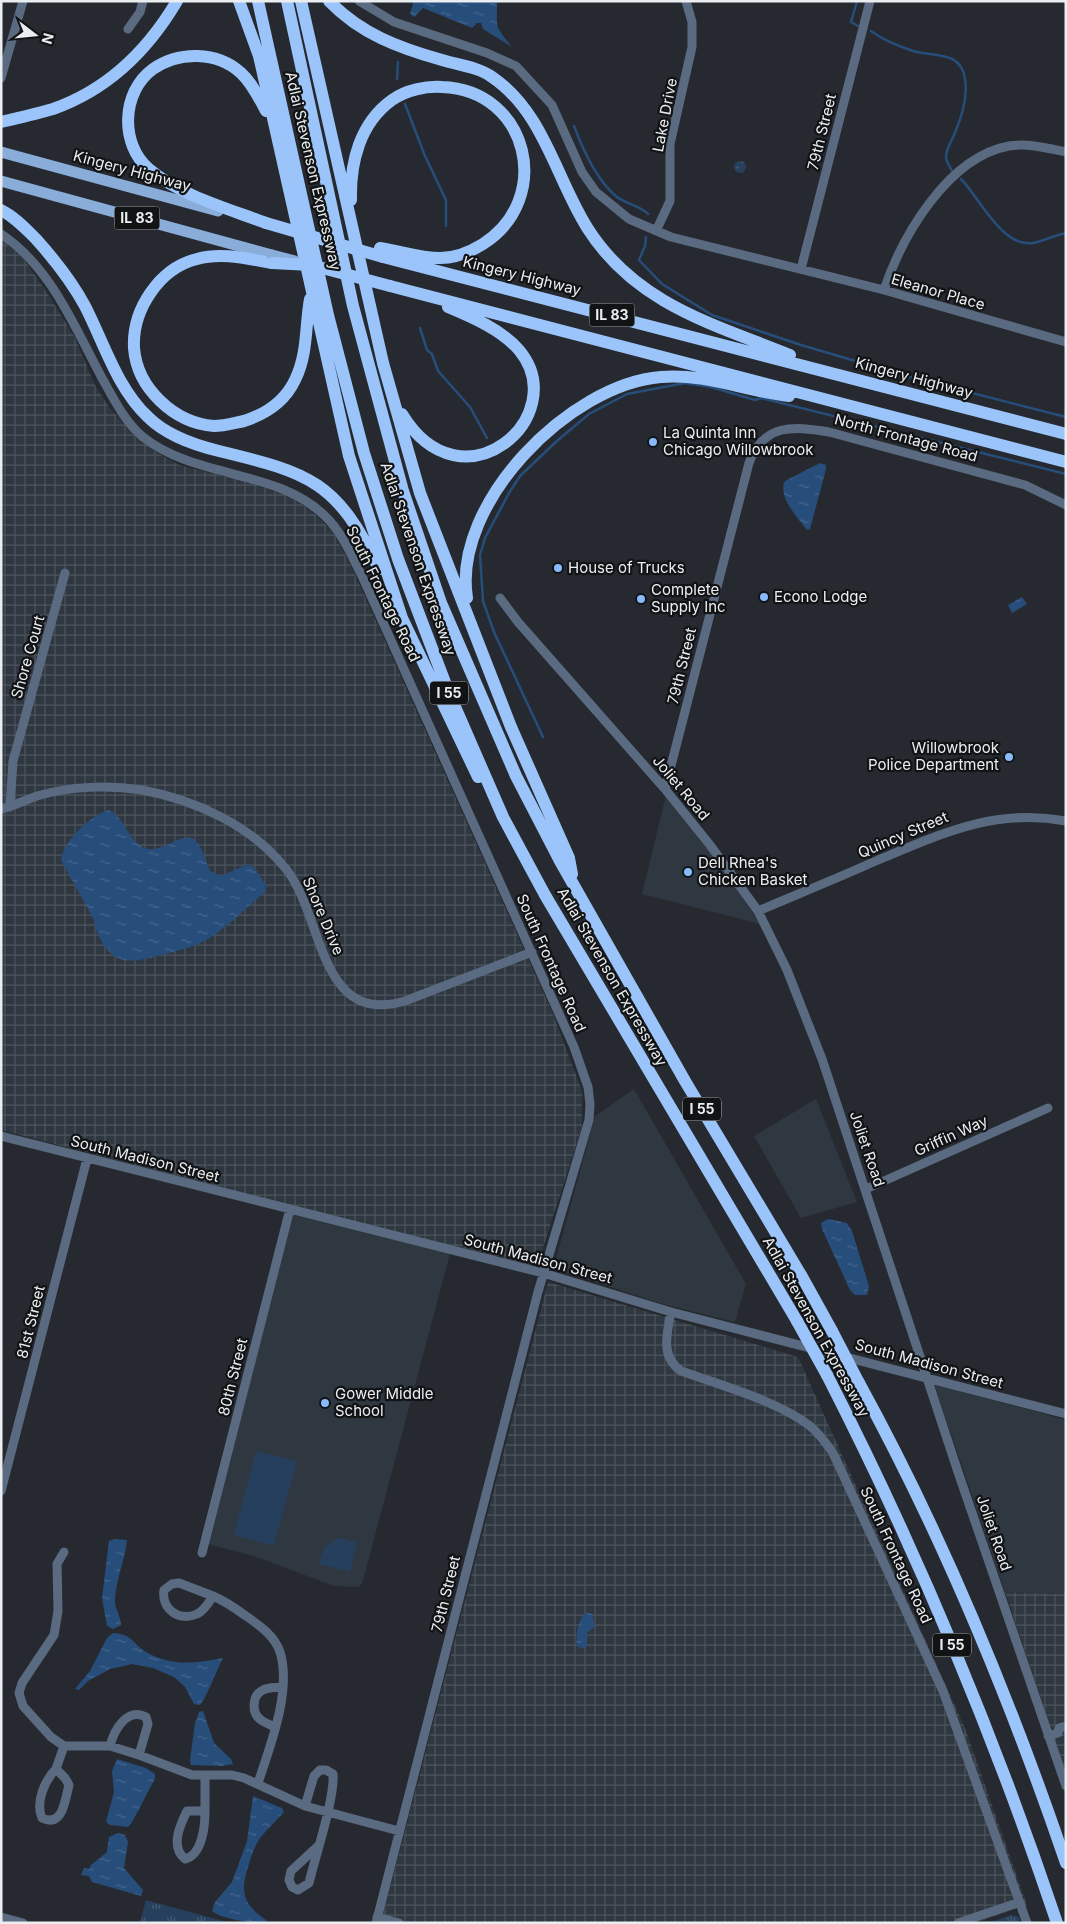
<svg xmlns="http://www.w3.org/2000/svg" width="1067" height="1924" viewBox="0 0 1067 1924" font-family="Inter,sans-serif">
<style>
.built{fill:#2f3741}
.industrial{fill:url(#industrial-grid)}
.grass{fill:url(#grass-tufts)}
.park{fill:url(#park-dots)}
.pitch{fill:#263f5d}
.water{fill:url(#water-ripples)}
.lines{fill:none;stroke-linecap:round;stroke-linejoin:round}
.stream{stroke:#274d7b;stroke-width:2.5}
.minor{stroke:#5a6b81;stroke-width:9}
.major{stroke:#89acd8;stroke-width:11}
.highway{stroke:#9bc5fa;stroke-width:12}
.major-bridge{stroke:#89acd8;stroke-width:11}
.highway-bridge{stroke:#9bc5fa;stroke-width:12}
.poi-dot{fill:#87bbfb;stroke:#111315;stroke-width:2}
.labels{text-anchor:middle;stroke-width:4.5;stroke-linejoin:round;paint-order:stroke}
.shield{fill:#111315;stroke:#aaacaf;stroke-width:1}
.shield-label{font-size:14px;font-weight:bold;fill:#ebeef1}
.street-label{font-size:15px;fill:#ebeef1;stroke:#111315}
.poi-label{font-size:15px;fill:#ebeef1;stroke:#111315;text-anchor:start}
</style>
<defs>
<pattern id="industrial-grid" width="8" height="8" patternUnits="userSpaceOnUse" patternTransform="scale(1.25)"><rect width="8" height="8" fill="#2f3741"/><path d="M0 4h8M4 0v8" fill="none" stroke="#4d545d"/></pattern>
<pattern id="grass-tufts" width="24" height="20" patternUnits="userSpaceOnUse" patternTransform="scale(1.25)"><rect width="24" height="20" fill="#263f5d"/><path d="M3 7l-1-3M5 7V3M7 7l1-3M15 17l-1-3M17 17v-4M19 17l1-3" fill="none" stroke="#465b75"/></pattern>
<pattern id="park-dots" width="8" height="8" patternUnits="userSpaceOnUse" patternTransform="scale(1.25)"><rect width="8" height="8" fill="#263f5d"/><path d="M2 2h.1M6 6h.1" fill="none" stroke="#465b75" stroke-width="1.8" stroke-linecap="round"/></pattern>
<pattern id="water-ripples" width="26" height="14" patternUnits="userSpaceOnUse" patternTransform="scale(1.25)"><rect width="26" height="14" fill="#274d7b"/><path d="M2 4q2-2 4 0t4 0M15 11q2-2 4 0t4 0" fill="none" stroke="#46678e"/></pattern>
</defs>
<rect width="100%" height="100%" fill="#262a30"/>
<path class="built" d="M666 795 739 890 760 924 642 894Z
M634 1089 746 1284 735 1322 663 1304 561 1271 556 1265 557 1255 595 1116Z
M816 1099 857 1202 801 1218 754 1136Z
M290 1209 451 1250 362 1584 358 1587 334 1586 254 1556 204 1543Z
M934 1384 1066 1420V1594L1005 1592Z"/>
<path class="industrial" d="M1 239 23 258 46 291 74 336 95 385 109 407 137 438 161 455 179 465 251 483 290 497 312 511 334 533 353 570 553 1014 582 1091V1127L540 1257 535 1263 529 1266 521 1265 1 1130Z
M548 1282 798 1357 965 1728 1027 1905 975 1923H381Z
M1005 1592 1066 1594V1773Z"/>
<path class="grass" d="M146 1900 230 1923H140Z
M1011 1915 1019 1917 1020 1923H988Z"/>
<path class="park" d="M734 167a6 6 0 1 1 12 0a6 6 0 1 1-12 0Z"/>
<path class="pitch" d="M256 1451 297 1461 274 1546 234 1535Z
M342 1538 357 1543 350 1572 319 1564C323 1549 326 1541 342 1538Z"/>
<path class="water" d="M411 1H497C497 30 494 24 512 47L483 29 481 23H477L472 28 423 8 414 17 410 14 413 4Z
M820 463 826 465V469L810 529 807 530C798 518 777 496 785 481Z
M1022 597 1027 604 1012 613 1008 605Z
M109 810C126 818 128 842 145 848 161 855 184 830 195 840 203 848 206 862 210 871L221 876 248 864 254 867 267 887 263 894C244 910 225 930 203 942 190 948 176 951 162 955 137 961 117 968 102 942 98 934 95 929 94 920L61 860C64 840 90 816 109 810Z
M828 1219 847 1223 852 1231 869 1286 867 1295H855L850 1290 822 1229 821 1223Z
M115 1539 127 1540C125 1560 116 1579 115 1599 114 1608 121 1616 121 1625L113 1629 107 1626 102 1598 109 1541Z
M586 1612 592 1614 595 1627 587 1632V1645L584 1649 577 1646C575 1636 579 1619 586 1612Z
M113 1633C132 1634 132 1643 146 1652 172 1667 196 1663 223 1658 218 1667 205 1701 200 1705L194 1704 185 1687 174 1677 153 1668 132 1664 110 1669 88 1681 79 1690 75 1689 90 1671 107 1638Z
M203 1711 214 1743 231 1759 233 1764 222 1766 191 1765 190 1760 195 1723 199 1712Z
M117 1759 146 1768 155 1774V1779C149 1788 133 1824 128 1827L110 1825 106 1822 114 1792 112 1771Z
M253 1796 282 1808 284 1812C276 1821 267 1829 260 1838 254 1847 251 1857 248 1867 240 1892 243 1904 266 1920V1923C253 1923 223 1920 212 1911L215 1902 232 1882 247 1841Z
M118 1833 125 1835 128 1842 124 1868 143 1890 141 1896 92 1882 89 1876 81 1875 84 1868 89 1869 91 1865 107 1852 109 1837Z"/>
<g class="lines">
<path class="stream" d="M857 1 851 22 858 26
M871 31C883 40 898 46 913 51 933 57 961 50 965 79 968 97 961 119 954 135 951 142 946 149 946 157 946 162 950 166 952 171
M397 79 398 62
M405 104 425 156 446 200V226
M574 126C583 150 596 180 617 197 626 204 641 206 648 214
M961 179C979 197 1002 248 1033 243 1044 241 1055 235 1066 233
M646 237 645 246 639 260 662 284 712 315 801 345 910 377 1066 417
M420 328 427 350 432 354 438 371 470 407 487 438
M543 737 494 632 483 601 480 555 485 538 509 493 520 476 558 440 589 414 627 394 685 383 711 387 755 400 761 398 1066 474"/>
<path class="minor" d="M359 1 394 22 487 53 516 66 552 105 582 172 596 192 629 219 671 237 884 290 1066 342
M128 29 140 12 143 1
M1 78 23 1
M656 231 670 201V144L692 47V22L686 1
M1 234C51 267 75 328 102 378 113 398 125 422 143 437 196 479 277 469 325 516 342 532 351 555 362 576L574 1047 588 1087 590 1104 589 1120 538 1292 376 1923
M801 269 870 1
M884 290C902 236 948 157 1009 146 1028 143 1047 148 1066 152
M500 598 518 622 665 789 710 845 758 911 787 970 822 1059 958 1472 1066 1786
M665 789 749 463C764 423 793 426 829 432L1025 485 1066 505
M10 807 13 761 65 573
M1 809C14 806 25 800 37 796 70 786 109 785 142 790 196 800 252 826 286 869 324 916 318 1027 405 1001L532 952
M758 911C798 894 838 878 878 860 943 833 994 808 1066 821
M1 1136 543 1273 671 1312 1066 1414
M866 1189 1048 1108
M671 1312C667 1334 660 1356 681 1371 720 1385 778 1401 810 1426 819 1433 826 1443 833 1453L943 1691 1027 1923
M1 1491 87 1159
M64 1552 57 1564 58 1611 54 1635 22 1683 19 1693 23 1706 51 1737 64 1746H110L139 1755 192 1775H232L244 1778 305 1806 399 1831
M202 1553 290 1209
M179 1583 213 1596C209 1602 205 1610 197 1614 179 1622 161 1609 164 1590L172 1584Z
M213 1596C225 1601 235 1608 246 1616 259 1625 275 1636 280 1652 292 1691 270 1746 258 1783
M275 1727C271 1725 265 1723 261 1720 251 1713 252 1695 263 1690 269 1687 276 1688 282 1687
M1048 1736 1058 1733 1059 1728 1066 1726
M110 1746C114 1730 127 1707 146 1717L148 1724 139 1755
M56 1769 65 1778 69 1785C65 1800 63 1828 42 1818 35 1802 45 1780 56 1769Z
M56 1769 64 1746
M205 1776V1811
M305 1806 314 1776 320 1770H326L333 1774C335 1798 315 1857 309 1883L298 1890 292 1887 289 1880 291 1871 318 1846
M187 1811H205C205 1827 202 1855 185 1859 170 1847 180 1825 187 1811Z
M1 1917 23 1923
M377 1917 399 1923
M958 1923 1020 1902"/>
<path class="major" d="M1 152 218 211
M1 181 272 255"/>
<path class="highway" d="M239 1 259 56 349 456 402 618 478 777
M258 1 328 315 364 453 398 559 449 693 503 817 545 895 797 1321
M287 1 353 306 403 491 441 603 516 776 560 861 685 1081 801 1275 832 1331
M301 1 383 363 420 493 511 727 569 858 572 874
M329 1C361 34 399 48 442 60 458 65 478 67 492 77 544 112 556 179 588 229 636 304 713 324 790 355
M1 122C18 118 36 114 53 109 107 90 148 50 177 1
M351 200C350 162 360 123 392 100 406 90 426 86 442 87 529 90 554 199 483 244 470 252 455 258 440 258 420 258 400 251 380 248
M1 210C15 217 26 229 36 239 54 259 72 282 85 306 104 343 117 388 148 417 166 435 194 445 219 451 310 473 337 481 379 569
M266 223C229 209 179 195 149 169 120 145 121 92 153 69 179 51 217 51 241 73 252 83 259 98 266 111
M383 257 1066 434
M272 263C248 259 222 252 197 259 160 268 132 309 134 348 137 388 174 423 214 426 224 426 234 423 244 421 266 414 285 401 295 380 308 354 305 326 310 299
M390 286 1066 462
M402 414C462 513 574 416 519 350 502 330 472 317 448 307
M467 598C452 503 570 384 661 377 704 373 746 391 789 396
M827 1375C917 1551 994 1735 1057 1923
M859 1383C943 1536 1010 1699 1066 1863"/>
<path class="major-bridge" d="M272 255 295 261"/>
<path class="highway-bridge" d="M266 223 383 257
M272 263 311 265 390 286
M797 1321 827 1375
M832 1331 859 1383"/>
</g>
<g class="poi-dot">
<circle cx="653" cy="442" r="5"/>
<circle cx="558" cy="568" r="5"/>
<circle cx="764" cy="597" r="5"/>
<circle cx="641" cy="599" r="5"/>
<circle cx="1009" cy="757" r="5"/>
<circle cx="688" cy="872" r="5"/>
<circle cx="325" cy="1403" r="5"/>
</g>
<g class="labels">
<g class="shield">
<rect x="114.5" y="206.5" width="45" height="23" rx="4"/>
<rect x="589.5" y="303.5" width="45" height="23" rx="4"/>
<rect x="430" y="681.5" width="38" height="23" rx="4"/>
<rect x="683" y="1097.5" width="38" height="23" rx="4"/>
<rect x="933" y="1633.5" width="38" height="23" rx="4"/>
</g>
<g class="shield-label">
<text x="137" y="223">IL 83</text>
<text x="612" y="320">IL 83</text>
<text x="449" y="698">I 55</text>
<text x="702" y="1114">I 55</text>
<text x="952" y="1650">I 55</text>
</g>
<g class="street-label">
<text transform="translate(665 115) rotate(-79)" y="5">Lake Drive</text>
<text transform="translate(822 132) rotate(-76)" y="5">79th Street</text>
<text transform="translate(132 171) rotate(15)" y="5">Kingery Highway</text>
<text transform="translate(313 171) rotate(77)" y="5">Adlai Stevenson Expressway</text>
<text transform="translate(522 276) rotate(14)" y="5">Kingery Highway</text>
<text transform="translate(938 292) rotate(16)" y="5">Eleanor Place</text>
<text transform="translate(914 378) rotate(15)" y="5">Kingery Highway</text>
<text transform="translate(906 438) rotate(15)" y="5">North Frontage Road</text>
<text transform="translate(418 559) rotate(71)" y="5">Adlai Stevenson Expressway</text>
<text transform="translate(383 594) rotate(64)" y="5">South Frontage Road</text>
<text transform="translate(28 657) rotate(-74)" y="5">Shore Court</text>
<text transform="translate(682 666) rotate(-76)" y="5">79th Street</text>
<text transform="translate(681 788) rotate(50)" y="5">Joliet Road</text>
<text transform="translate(903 835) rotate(-23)" y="5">Quincy Street</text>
<text transform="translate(323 916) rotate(67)" y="5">Shore Drive</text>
<text transform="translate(551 963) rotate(66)" y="5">South Frontage Road</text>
<text transform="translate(612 977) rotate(60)" y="5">Adlai Stevenson Expressway</text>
<text transform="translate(951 1136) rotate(-24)" y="5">Griffin Way</text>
<text transform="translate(867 1149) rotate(71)" y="5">Joliet Road</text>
<text transform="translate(145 1159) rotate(14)" y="5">South Madison Street</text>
<text transform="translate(538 1259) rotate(15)" y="5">South Madison Street</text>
<text transform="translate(31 1322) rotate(-76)" y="5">81st Street</text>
<text transform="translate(816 1327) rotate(61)" y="5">Adlai Stevenson Expressway</text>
<text transform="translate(929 1364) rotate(15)" y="5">South Madison Street</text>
<text transform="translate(233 1377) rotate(-76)" y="5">80th Street</text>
<text transform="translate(994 1533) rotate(71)" y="5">Joliet Road</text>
<text transform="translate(896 1555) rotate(65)" y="5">South Frontage Road</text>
<text transform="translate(446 1594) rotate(-76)" y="5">79th Street</text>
</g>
<g class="poi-label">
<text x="663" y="438">La Quinta Inn<tspan x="663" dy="17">Chicago Willowbrook</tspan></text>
<text x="568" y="573">House of Trucks</text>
<text x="651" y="595">Complete<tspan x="651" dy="17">Supply Inc</tspan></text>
<text x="774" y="602">Econo Lodge</text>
<text x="999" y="753" text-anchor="end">Willowbrook<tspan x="999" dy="17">Police Department</tspan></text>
<text x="698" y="868">Dell Rhea's<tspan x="698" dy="17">Chicken Basket</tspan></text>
<text x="335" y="1399">Gower Middle<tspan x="335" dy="17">School</tspan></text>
</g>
</g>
<rect width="1067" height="1924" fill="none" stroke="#ebeef1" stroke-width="5"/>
<g transform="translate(35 35) rotate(106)" stroke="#111315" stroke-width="4" paint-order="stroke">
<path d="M0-4L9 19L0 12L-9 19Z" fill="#ebeef1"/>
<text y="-8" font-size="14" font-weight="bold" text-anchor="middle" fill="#ebeef1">N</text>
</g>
</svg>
